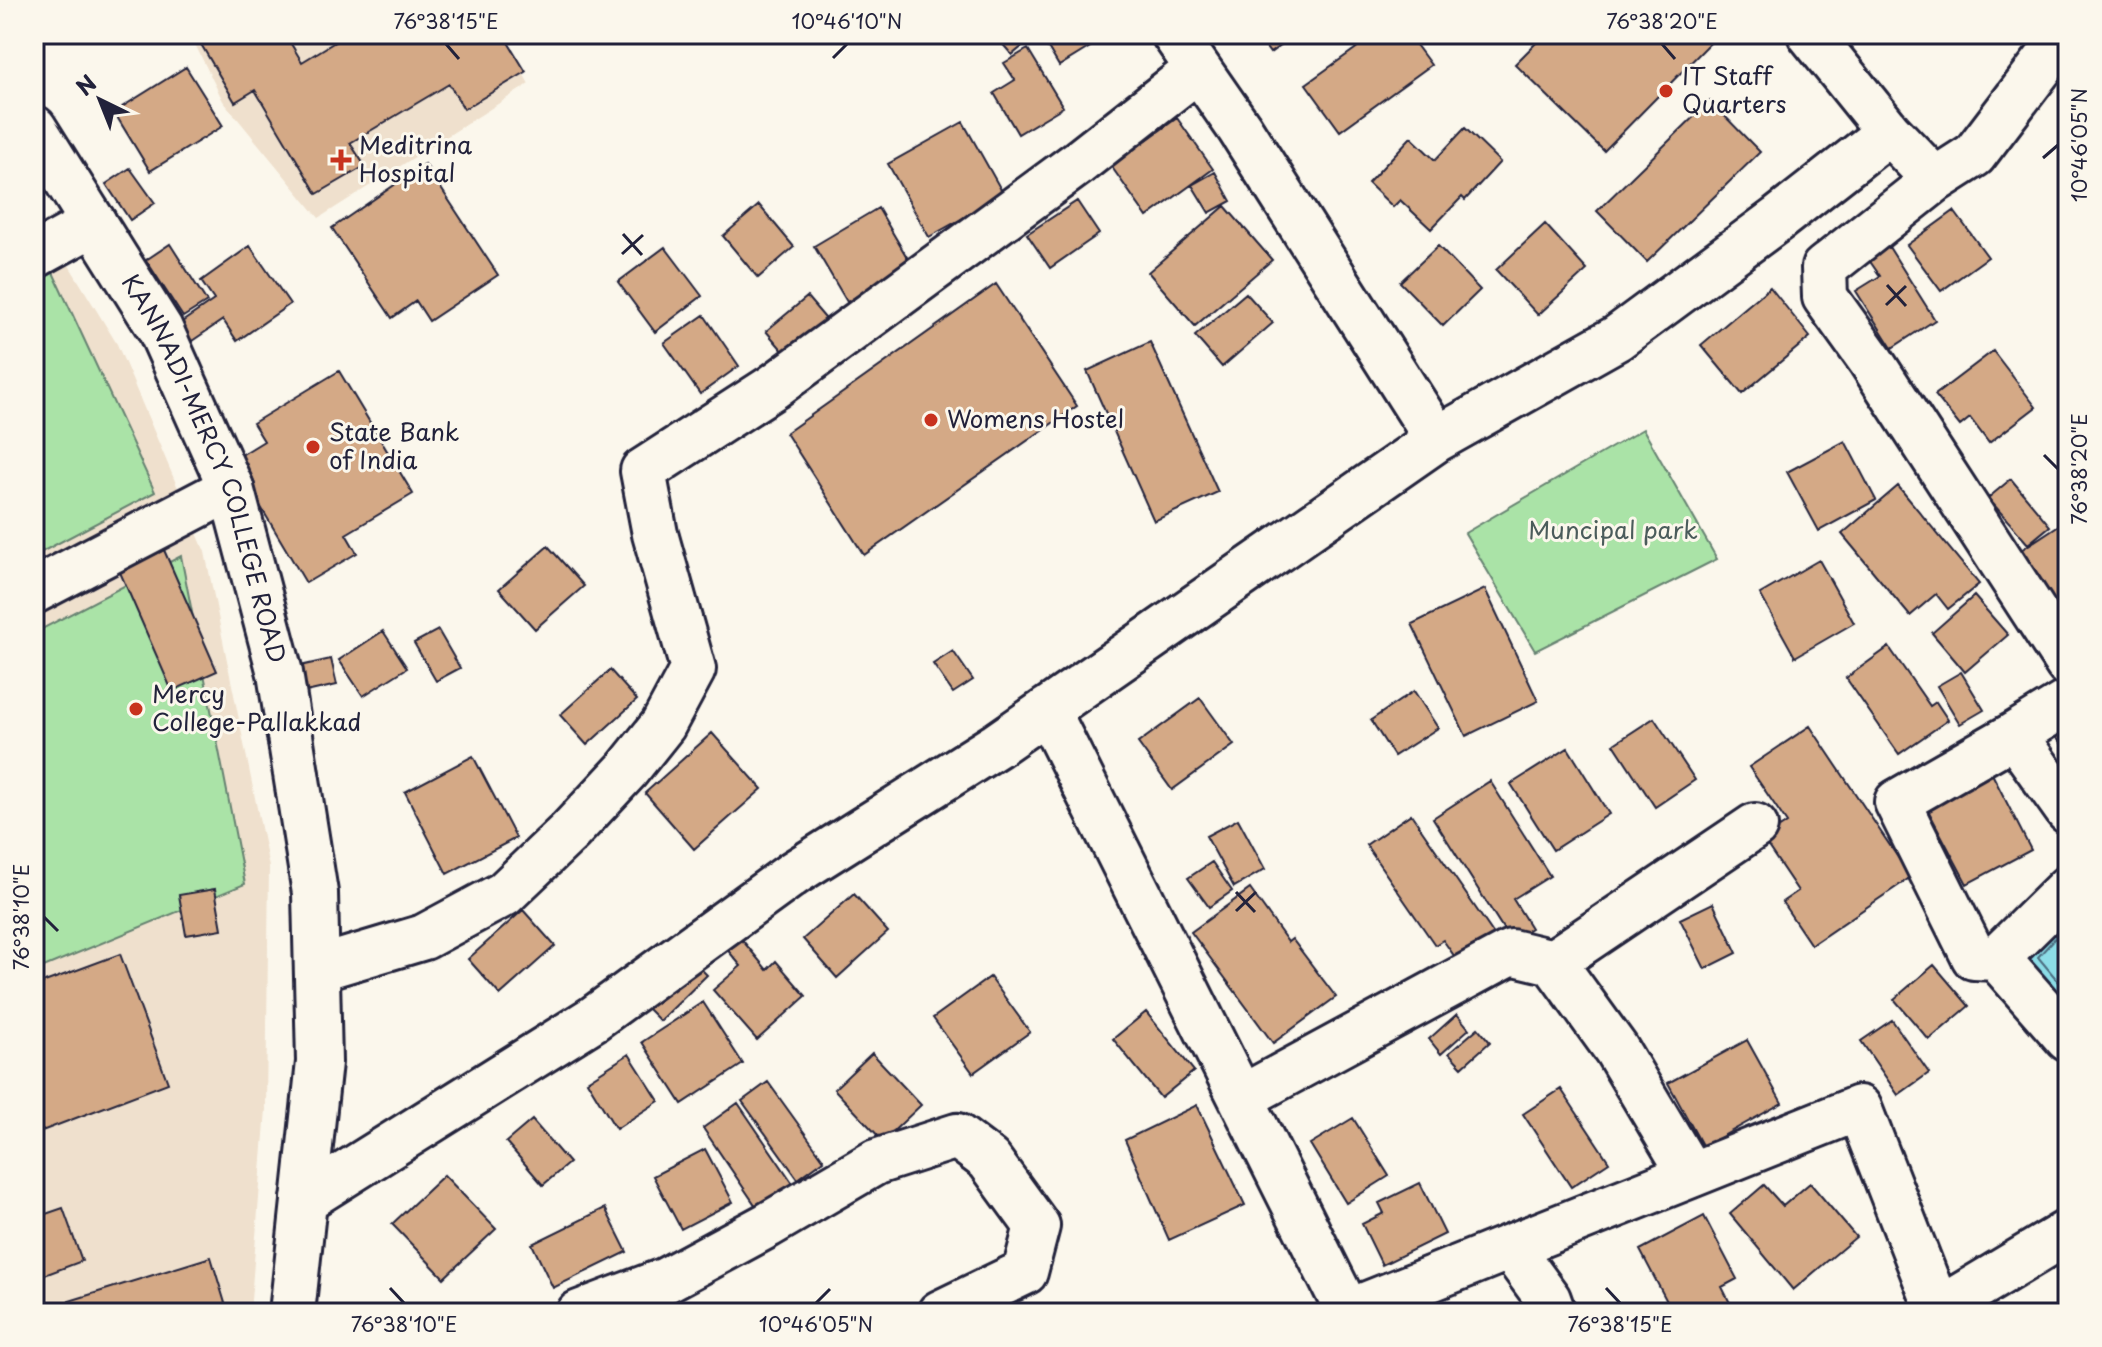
<svg xmlns="http://www.w3.org/2000/svg" width="2102" height="1347" viewBox="0 0 2102 1347" font-family="'Playpen Sans',sans-serif">
<style>
.built{fill:#efe0cd}
.green{fill:#aae3a7;stroke:#668271;stroke-width:2}
.water{fill:#8cdde7;stroke:#6292a2;stroke-width:2}
.lines{fill:none;stroke-linecap:round;stroke-linejoin:round}
.shore{stroke:#4c6d80;stroke-width:2}
.building{fill:#d4a986;stroke:#22223b;stroke-width:2}
.street-casing{stroke:#22223b;stroke-width:50}
.secondary-casing{stroke:#22223b;stroke-width:50}
.street{stroke:#fbf7ec;stroke-width:44}
.secondary{stroke:#fbf7ec;stroke-width:44}
.ticks{fill:none;stroke:#22223b;stroke-width:3}
.poi-dot{fill:#c8321e;stroke:#fbf7ec;stroke-width:3}
.labels{text-anchor:middle;stroke-width:6;stroke-linejoin:round;paint-order:stroke}
.poi-label{font-size:24px;fill:#22223b;stroke:#fbf7ec;text-anchor:start}
.street-label{font-size:24px;fill:#22223b;stroke:#fbf7ec}
.park-label{font-size:24px;fill:#4b5c5b;stroke:#fbf7ec}
.neatline{fill:none;stroke:#22223b;stroke-width:3}
.ticks-label{font-size:20px;text-anchor:middle;fill:#22223b}
</style>
<rect width="100%" height="100%" fill="#fbf7ec"/>
<filter id="ink" filterUnits="userSpaceOnUse"><feTurbulence type="fractalNoise" baseFrequency=".0125" numOctaves="2"/><feDisplacementMap in="SourceGraphic" scale="16" xChannelSelector="R" yChannelSelector="G"/><feConvolveMatrix kernelMatrix="1 2 1 2 8 2 1 2 1" color-interpolation-filters="sRGB"/></filter>
<g filter="url(#ink)">
<path class="built" d="M190 34H501L529 84 319 218 223 101Z
M34 208 117 344 205 552 269 867 266 1109 250 1313H34Z"/>
<path class="green" d="M44 253 155 492 34 556V259Z
M1643 429 1717 559 1535 651 1465 533Z
M181 556 245 884 34 971V633Z"/>
<path class="water" d="M2068 912V1005L2026 956Z"/>
<g class="lines">
<path class="shore" d="M2068 924 2038 957 2068 993"/>
</g>
<path class="building" d="M195 34H285L302 62 348 34H503L526 72 464 109 449 84 350 143 365 166 317 194 255 90 235 102Z
M994 34H1037L1012 55Z
M1040 34H1089L1095 44 1059 66Z
M1256 34H1296L1270 53Z
M1376 34H1408L1431 65 1340 131 1306 84Z
M1545 34H1707L1713 40 1604 151 1515 64Z
M1028 49 1063 107 1018 134 994 93 1015 80 1004 63Z
M186 67 223 126 150 171 114 112Z
M1710 101 1760 152 1647 262 1597 211Z
M1177 118 1213 169 1147 217 1111 166Z
M963 122 1004 195 929 237 888 164Z
M1465 128 1500 162 1465 200 1462 197 1431 229 1400 200 1393 207 1368 183 1411 137 1435 160Z
M425 164 498 275 429 321 416 301 392 318 332 228Z
M130 168 155 203 130 220 106 184Z
M1215 172 1231 201 1209 213 1192 185Z
M1077 201 1099 234 1050 268 1027 234Z
M759 205 794 247 758 278 723 236Z
M1225 206 1272 260 1195 326 1148 272Z
M878 208 911 264 847 302 814 246Z
M1954 211 1988 257 1941 291 1907 245Z
M1545 224 1587 270 1538 315 1496 270Z
M170 244 207 302 183 317 146 260Z
M250 246 290 304 237 341 223 320 192 341 179 324 214 300 201 281Z
M1438 246 1480 290 1443 326 1400 282Z
M665 247 702 296 655 332 618 282Z
M1889 247 1935 320 1892 348 1856 291 1880 276 1869 260Z
M996 284 1077 406 864 555 786 433Z
M1770 287 1810 337 1742 394 1701 345Z
M1246 293 1273 323 1222 367 1195 336Z
M807 297 836 331 796 366 766 331Z
M704 315 739 366 700 394 664 343Z
M1150 342 1218 492 1154 521 1087 371Z
M1993 351 2036 407 1989 443 1970 418 1960 426 1935 395Z
M339 371 413 494 346 534 357 553 306 583 233 460 264 441 253 423Z
M1845 441 1876 500 1819 531 1787 472Z
M2011 479 2050 526 2028 544 1988 498Z
M1898 486 1979 584 1948 609 1936 594 1910 616 1842 534Z
M2068 519V622L2021 550Z
M548 546 584 586 535 629 499 589Z
M164 550 217 671 172 691 119 570Z
M1819 560 1854 623 1795 657 1760 594Z
M1485 589 1538 701 1466 736 1412 624Z
M1974 596 2008 635 1965 672 1932 633Z
M438 630 460 668 436 681 414 643Z
M383 631 407 668 363 696 339 660Z
M1889 647 1930 706 1936 702 1948 720 1899 754 1846 678Z
M953 651 973 680 953 693 933 664Z
M331 659 337 685 306 692 300 666Z
M610 670 637 700 587 745 560 715Z
M1961 672 1984 710 1960 724 1937 686Z
M1414 691 1438 728 1394 756 1371 720Z
M1200 698 1234 745 1172 790 1138 743Z
M1654 718 1695 780 1655 807 1614 744Z
M2068 720V751L2053 734Z
M1810 726 1911 877 1811 945 1782 902 1798 891 1763 839 1787 823 1749 767Z
M712 733 762 789 694 849 645 793Z
M1568 748 1609 814 1553 850 1511 784Z
M473 756 516 838 447 874 405 792Z
M1985 760 2031 850 1967 884 1920 795Z
M1490 781 1550 876 1513 899 1531 928 1511 941 1433 818Z
M1411 814 1499 942 1462 967 1443 940 1435 945 1366 845Z
M1238 819 1265 869 1234 887 1206 836Z
M1212 862 1232 891 1209 907 1188 878Z
M215 889 222 929 186 935 179 895Z
M1250 889 1288 942 1292 939 1336 997 1273 1043 1191 932Z
M854 894 888 932 837 978 803 939Z
M1713 903 1737 953 1705 969 1680 919Z
M523 910 555 946 500 995 468 959Z
M738 935 767 970 776 961 806 996 757 1040 713 990 741 966 725 947Z
M684 952 707 975 660 1021 637 998Z
M120 954 168 1083 34 1134V986Z
M1934 965 1969 1006 1929 1040 1894 999Z
M990 977 1030 1032 973 1073 933 1018Z
M703 1002 743 1064 682 1104 642 1042Z
M1146 1012 1194 1071 1161 1098 1113 1039Z
M1457 1014 1469 1029 1441 1054 1429 1039Z
M1892 1020 1929 1073 1898 1095 1861 1041Z
M1478 1028 1490 1042 1462 1067 1449 1053Z
M1747 1040 1782 1103 1703 1147 1668 1083Z
M872 1053 921 1105 883 1141 834 1089Z
M629 1054 659 1101 616 1129 587 1081Z
M768 1082 824 1160 798 1179 742 1101Z
M1561 1089 1609 1162 1571 1187 1523 1114Z
M738 1103 796 1188 760 1212 703 1128Z
M1197 1105 1245 1205 1169 1240 1125 1140Z
M1353 1118 1389 1176 1346 1203 1310 1144Z
M532 1120 569 1163 543 1185 506 1142Z
M705 1149 733 1202 681 1229 653 1176Z
M444 1175 496 1229 444 1278 392 1224Z
M1420 1183 1445 1234 1382 1265 1362 1224 1384 1213 1379 1203Z
M1810 1183 1856 1237 1793 1290 1730 1214 1764 1185 1783 1206Z
M63 1208 82 1261 34 1279V1218Z
M605 1208 627 1252 553 1288 532 1244Z
M1704 1216 1737 1279 1722 1287 1735 1313H1673L1640 1250Z
M211 1257 228 1313H34V1312Z
M1250 1304 1257 1313H1237Z"/>
<g class="lines">
<defs>
<path id="street" d="M1174 34 1240 129 1437 439
M1810 34 1889 132 1935 180 1974 155 2066 34
M1935 180 1824 268 1825 297 1871 361 2068 664
M34 256 94 223
M34 591 231 488
M1047 710 1348 1312 1510 1247 1548 1299 1553 1313
M2014 735 2068 702
M2068 811 2014 735 1897 802 1974 957 1997 958 2068 888
M1997 958 2068 1039
M1553 962 1755 826
M317 969 424 937 504 894 570 831 627 770 663 725 693 669 655 534 643 471 773 387 1078 163 1198 69
M1241 1098 1511 952 1553 962 1616 1049 1691 1175 1510 1247
M1691 1175 1859 1108 1938 1310
M304 1200 593 1019 794 873 997 745 1437 439 1617 338 1778 219 1889 132
M579 1313 666 1280 768 1225 876 1162 957 1136 989 1160 1037 1226 1025 1272 940 1313
M1933 1313 2068 1232"/>
<g id="secondary">
<path id="s1" d="M34 128 160 329 231 488 280 673 315 893 319 1062 292 1313"/>
</g>
</defs>
<use href="#street" class="street-casing"/>
<use href="#secondary" class="secondary-casing"/>
<use href="#street" class="street"/>
<use href="#secondary" class="secondary"/>
</g>
</g>
<path class="ticks" d="M446 44 459 59M1662 44 1675 59M833 58 847 44M2043 158 2058 145M623 234 642 255M622 254 643 235M1887 285 1906 306M1886 305 1906 286M2044 455 2058 469M1236 892 1255 912M1236 911 1256 892M44 917 58 931M390 1288 404 1303M1606 1288 1620 1303M816 1303 830 1289"/>
<g class="poi-dot">
<circle cx="1666" cy="91" r="8"/>
<path d="M337 148h8v8h8v8h-8v8h-8v-8h-8v-8h8z"/>
<circle cx="931" cy="420" r="8"/>
<circle cx="313" cy="447" r="8"/>
<circle cx="136" cy="709" r="8"/>
</g>
<g class="labels">
<g class="poi-label">
<text x="1682" y="85">IT Staff<tspan x="1682" dy="28">Quarters</tspan></text>
<text x="359" y="154">Meditrina<tspan x="359" dy="28">Hospital</tspan></text>
<text x="947" y="428">Womens Hostel</text>
<text x="329" y="441">State Bank<tspan x="329" dy="28">of India</tspan></text>
<text x="152" y="703">Mercy<tspan x="152" dy="28">College-Pallakkad</tspan></text>
</g>
<g class="street-label">
<text dy="8" stroke="none"><textPath href="#s1" startOffset="384">KANNADI-MERCY COLLEGE ROAD</textPath></text>
</g>
<g class="park-label">
<text x="1613" y="539">Muncipal park</text>
</g>
</g>
<rect width="2102" height="1347" fill="none" stroke="#fbf7ec" stroke-width="88"/>
<g transform="translate(100 100) rotate(317)" stroke="#fbf7ec" stroke-width="6" paint-order="stroke">
<path d="M0-6L14 30L0 20L-14 30Z" fill="#22223b"/>
<text y="-12" font-size="22" font-weight="bold" text-anchor="middle" fill="#22223b">N</text>
</g>
<rect x="44" y="44" width="2014" height="1259" class="neatline"/>
<g class="ticks-label">
<text x="446" y="29">76°38'15"E</text>
<text x="847" y="29">10°46'10"N</text>
<text x="1662" y="29">76°38'20"E</text>
<text transform="translate(2080 145) rotate(-90)" y="7">10°46'05"N</text>
<text transform="translate(2080 469) rotate(-90)" y="7">76°38'20"E</text>
<text transform="translate(22 917) rotate(-90)" y="7">76°38'10"E</text>
<text x="404" y="1332">76°38'10"E</text>
<text x="816" y="1332">10°46'05"N</text>
<text x="1620" y="1332">76°38'15"E</text>
</g>
</svg>
